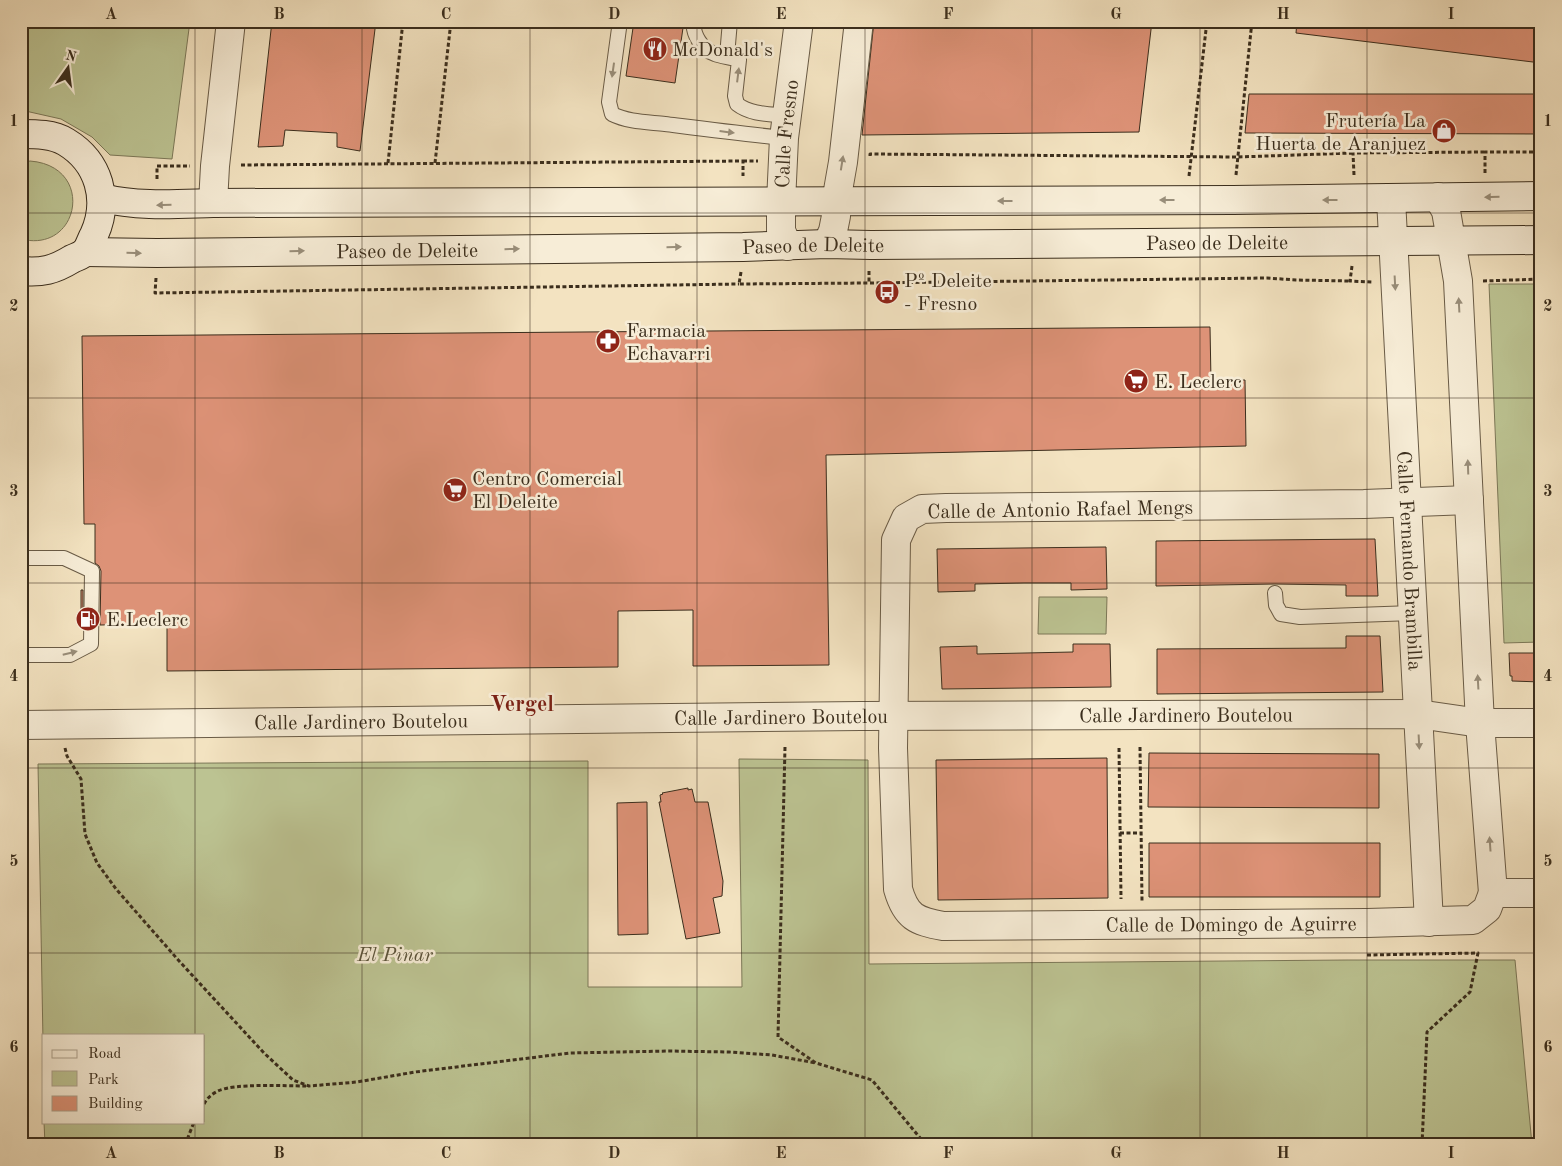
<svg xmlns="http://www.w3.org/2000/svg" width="1562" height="1166" viewBox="0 0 1562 1166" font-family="'Old Standard TT',serif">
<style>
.green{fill:#bcc392;stroke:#7c7858}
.building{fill:#dd9277;stroke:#3b2e1d}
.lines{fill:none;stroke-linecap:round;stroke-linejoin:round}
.service-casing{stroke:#695b46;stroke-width:16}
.minor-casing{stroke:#695b46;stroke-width:30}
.secondary-casing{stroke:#3b2e1d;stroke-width:30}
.path{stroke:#3b2e1d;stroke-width:3;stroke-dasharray:4 2.5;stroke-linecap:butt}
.service{stroke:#f7edd7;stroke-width:14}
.minor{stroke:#f7edd7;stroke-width:28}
.secondary{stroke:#f7edd7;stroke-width:28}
.oneway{fill:#998e7a}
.grid{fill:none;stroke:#3b2e1d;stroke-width:1;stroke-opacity:0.55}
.labels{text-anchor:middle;stroke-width:5;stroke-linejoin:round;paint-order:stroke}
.poi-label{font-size:20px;fill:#3b2e1d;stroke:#f7edd7;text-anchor:start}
.street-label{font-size:20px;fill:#3b2e1d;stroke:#f7edd7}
.park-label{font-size:20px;font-style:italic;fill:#5b533a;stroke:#f7edd7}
.quarter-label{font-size:22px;font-weight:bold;fill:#7a1f14;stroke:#f7edd7}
.neatline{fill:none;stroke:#3b2e1d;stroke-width:2}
.grid-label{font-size:16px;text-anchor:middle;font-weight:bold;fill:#3b2e1d}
</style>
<rect width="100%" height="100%" fill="#f3e3c1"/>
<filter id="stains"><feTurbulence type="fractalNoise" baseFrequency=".004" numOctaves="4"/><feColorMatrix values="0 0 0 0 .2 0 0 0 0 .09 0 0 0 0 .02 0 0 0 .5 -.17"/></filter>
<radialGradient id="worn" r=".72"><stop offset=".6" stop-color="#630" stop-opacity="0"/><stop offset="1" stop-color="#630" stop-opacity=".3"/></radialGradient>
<path class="green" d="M21 21H190L172 159 110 155 92 137 61 119 21 110Z
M30 161C96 166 80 254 21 239V163Z
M1489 284H1541V642L1504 643Z
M1039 597H1107L1106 634H1038Z
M739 759 868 760 869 964 1347 960H1515L1532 1145H45L44 1122H204V1035H44V1096L38 764 588 761V987H742Z"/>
<path class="building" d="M272 21H376L360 151 337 147V133L285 130 283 146 258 147Z
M634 21H684L675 83 626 76Z
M874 21H1152L1139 132 862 135Z
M1297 21H1541V63L1296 33Z
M1249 94H1541V134L1245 133Z
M1210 327 1211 381 1245 380 1246 446 826 455 829 665 693 666V610L618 611V667L167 671V624L100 625 101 571 99 566 95 563V524H84L82 336Z
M1375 539 1378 596H1346V585L1275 584 1156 586V541Z
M1106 547 1107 589 1071 590V583H1024L975 584V591L938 592 937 549Z
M81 590H83V625H81Z
M1346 636H1380L1383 692 1157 694V649L1346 648Z
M1073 644H1110L1111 687 942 689 940 647 977 646V654L1073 652Z
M1509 653H1541V682L1512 681V676H1510Z
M1149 753 1379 754V808L1148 807Z
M1107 758 1108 898 938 900 936 760Z
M688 788V790L692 789 695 802H708L723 881 722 896 713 898 720 933 686 939 659 802H661L660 795 663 794 662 793Z
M647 802 648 934 618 935 617 803Z
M1149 843H1380V897H1149Z"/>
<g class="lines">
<defs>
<path id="service" d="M620 21 609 102 612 114C628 122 647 122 665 124 705 129 744 134 784 138
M694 21C692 34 702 50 715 54 722 57 731 57 739 60L735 96 737 104C751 115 771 114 788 116
M727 56 730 21
M21 558H64L92 571 91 644 70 655H21
M1275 593 1276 605 1281 614 1300 617 1413 613"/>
<g id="minor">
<path d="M1438 197 1446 211 1458 281 1480 723 1493 893"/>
<path id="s1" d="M1391 199 1429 922"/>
<path d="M213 203 215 166 231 21"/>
<path d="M827 244 833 231 836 216V202L843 162 859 21"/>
<path id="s2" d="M788 246 781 231V202L784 138 799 21"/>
<path id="s3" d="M1469 500 1364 504 946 508 922 509 906 518 896 540 893 748 898 889C906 917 916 921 943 926L1367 923 1473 920 1487 909 1493 893H1541"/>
<path id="s4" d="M21 725 861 716 1418 714 1480 723H1541"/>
</g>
<g id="secondary">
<path d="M21 134C36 134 53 134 66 142 99 162 110 200 94 235 91 240 89 248 85 252 83 255 76 257 72 259 54 270 42 273 21 271"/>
<path d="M102 198C139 207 176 204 213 203L1233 200 1541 196"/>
<path id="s5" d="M85 252 157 253 743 247 827 244 871 245 1541 240"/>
</g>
</defs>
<use href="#service" class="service-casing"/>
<use href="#minor" class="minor-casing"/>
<use href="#secondary" class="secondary-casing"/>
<path class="path" d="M870 156V154L1238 157 1353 153
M743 161H758
M388 163 403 21
M435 163 451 21
M241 165 743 161V176
M1485 173V152H1541
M1236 175 1252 21
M1354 175 1353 153 1485 152
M1189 176 1207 21
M157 179V166H190
M1352 266 1350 281 1372 282
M869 271V283L1267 278 1296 280 1350 281
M741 272 739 284 869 283
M156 278 155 293 739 284
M1483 281 1541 279
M785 747 778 1037 816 1063 872 1080 926 1145
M1140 747 1142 901
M65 748 67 756 81 779 85 834 97 863 116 889 180 962 264 1053 293 1080 309 1086 357 1082 415 1072 570 1053 669 1051 729 1052 772 1055 816 1063
M1119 748 1121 899
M1120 833H1141
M1367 955 1478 953 1470 992 1427 1032 1422 1145
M204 1104C207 1098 212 1094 218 1091 235 1083 285 1086 306 1086
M128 1140 136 1145
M185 1145 194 1122"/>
<use href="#service" class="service"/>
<use href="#minor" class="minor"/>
<use href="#secondary" class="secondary"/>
</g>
<defs><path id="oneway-solid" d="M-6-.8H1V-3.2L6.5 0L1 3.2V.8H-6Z" transform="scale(1.25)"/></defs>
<g class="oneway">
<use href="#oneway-solid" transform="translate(613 70) rotate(98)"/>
<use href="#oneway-solid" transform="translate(738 75) rotate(-83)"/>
<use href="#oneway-solid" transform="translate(727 132) rotate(7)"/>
<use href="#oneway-solid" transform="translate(842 163) rotate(-81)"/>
<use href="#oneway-solid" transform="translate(1492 197) rotate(179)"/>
<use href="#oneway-solid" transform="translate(1167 200) rotate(180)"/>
<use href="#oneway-solid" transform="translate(1330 200) rotate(180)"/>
<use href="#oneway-solid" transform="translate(1005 201) rotate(180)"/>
<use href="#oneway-solid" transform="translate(164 205) rotate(178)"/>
<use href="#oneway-solid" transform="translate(674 247) rotate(-1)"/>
<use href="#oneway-solid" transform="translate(512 249) rotate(-1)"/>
<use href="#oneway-solid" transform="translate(297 251) rotate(-1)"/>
<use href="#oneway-solid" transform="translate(134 253) rotate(1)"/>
<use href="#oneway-solid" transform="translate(1395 283) rotate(87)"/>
<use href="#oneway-solid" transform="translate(1459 305) rotate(-93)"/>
<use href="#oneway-solid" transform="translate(1468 467) rotate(-92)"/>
<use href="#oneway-solid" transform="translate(70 653) rotate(-14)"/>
<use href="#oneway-solid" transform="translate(1478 682) rotate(-93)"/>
<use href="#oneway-solid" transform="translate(1419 742) rotate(87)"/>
<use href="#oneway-solid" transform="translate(1490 844) rotate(-94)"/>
</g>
<path class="grid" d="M195 21V1035M362 21V1145M530 21V1145M697 21V1145M865 21V1145M1032 21V1145M1200 21V1145M1367 21V1145M21 213H1541M21 398H1541M21 583H1541M21 768H1541M21 953H1541M195 1122V1145"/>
<defs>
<symbol id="restaurant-disc" viewBox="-11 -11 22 22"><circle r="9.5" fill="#8f2418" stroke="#f7edd7"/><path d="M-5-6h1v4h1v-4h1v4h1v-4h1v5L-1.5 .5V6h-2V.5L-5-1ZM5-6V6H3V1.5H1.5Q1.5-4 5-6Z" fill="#fff"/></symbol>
<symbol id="shop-disc" viewBox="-11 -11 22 22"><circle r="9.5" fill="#8f2418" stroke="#f7edd7"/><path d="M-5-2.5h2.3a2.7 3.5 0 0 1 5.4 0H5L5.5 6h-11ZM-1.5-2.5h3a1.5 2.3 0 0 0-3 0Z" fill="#fff"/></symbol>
<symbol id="bus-disc" viewBox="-11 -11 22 22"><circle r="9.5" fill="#8f2418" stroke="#f7edd7"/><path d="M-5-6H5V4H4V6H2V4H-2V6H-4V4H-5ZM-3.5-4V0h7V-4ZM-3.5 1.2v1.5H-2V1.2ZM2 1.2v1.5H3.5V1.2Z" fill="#fff"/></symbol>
<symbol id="pharmacy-disc" viewBox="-11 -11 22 22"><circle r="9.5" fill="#8f2418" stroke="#f7edd7"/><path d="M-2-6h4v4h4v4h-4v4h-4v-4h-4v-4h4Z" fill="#fff"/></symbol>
<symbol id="supermarket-disc" viewBox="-11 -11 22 22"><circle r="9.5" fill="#8f2418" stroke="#f7edd7"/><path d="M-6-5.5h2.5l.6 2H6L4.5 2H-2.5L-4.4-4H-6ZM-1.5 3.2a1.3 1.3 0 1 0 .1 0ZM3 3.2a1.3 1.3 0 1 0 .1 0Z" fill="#fff"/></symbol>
<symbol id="fuel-disc" viewBox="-11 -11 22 22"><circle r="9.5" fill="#8f2418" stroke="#f7edd7"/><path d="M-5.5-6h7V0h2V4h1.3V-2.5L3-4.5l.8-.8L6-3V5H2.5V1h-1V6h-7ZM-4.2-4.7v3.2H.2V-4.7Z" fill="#fff"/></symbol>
</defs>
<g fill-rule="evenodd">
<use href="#restaurant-disc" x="641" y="35" width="28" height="28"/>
<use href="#shop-disc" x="1430" y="117" width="28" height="28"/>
<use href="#bus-disc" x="873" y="278" width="28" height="28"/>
<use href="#pharmacy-disc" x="594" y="327" width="28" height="28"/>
<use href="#supermarket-disc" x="1122" y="367" width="28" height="28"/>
<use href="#supermarket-disc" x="441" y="476" width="28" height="28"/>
<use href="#fuel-disc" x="74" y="605" width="28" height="28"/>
</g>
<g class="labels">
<g class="poi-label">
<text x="672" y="56">McDonald's</text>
<text x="1426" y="127" text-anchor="end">Frutería La<tspan x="1426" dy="23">Huerta de Aranjuez</tspan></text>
<text x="904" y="287">Pº Deleite<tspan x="904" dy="23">- Fresno</tspan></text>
<text x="626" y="337">Farmacia<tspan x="626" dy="23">Echavarri</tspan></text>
<text x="1154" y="388">E. Leclerc</text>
<text x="472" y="485">Centro Comercial<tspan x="472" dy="23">El Deleite</tspan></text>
<text x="106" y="626">E.Leclerc</text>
</g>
<g class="street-label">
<text dy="7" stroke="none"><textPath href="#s2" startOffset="114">Calle Fresno</textPath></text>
<text dy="7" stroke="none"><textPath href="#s5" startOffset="1132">Paseo de Deleite</textPath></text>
<text dy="7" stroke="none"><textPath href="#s5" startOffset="728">Paseo de Deleite</textPath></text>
<text dy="7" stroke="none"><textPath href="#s5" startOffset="322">Paseo de Deleite</textPath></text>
<text transform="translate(1060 509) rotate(-1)" y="7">Calle de Antonio Rafael Mengs</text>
<text dy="7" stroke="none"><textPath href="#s1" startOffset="362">Calle Fernando Brambilla</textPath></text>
<text dy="7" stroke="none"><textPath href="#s4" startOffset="1165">Calle Jardinero Boutelou</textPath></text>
<text dy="7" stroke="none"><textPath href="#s4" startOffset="760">Calle Jardinero Boutelou</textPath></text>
<text dy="7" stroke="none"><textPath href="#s4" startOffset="340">Calle Jardinero Boutelou</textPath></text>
<text dy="7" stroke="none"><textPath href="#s3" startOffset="1290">Calle de Domingo de Aguirre</textPath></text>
</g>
<g class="park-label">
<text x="395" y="961">El Pinar</text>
</g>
<g class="quarter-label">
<text x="522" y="711">Vergel</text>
</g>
</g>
<rect width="1562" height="1166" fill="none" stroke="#f3e3c1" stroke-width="55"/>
<rect x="42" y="1034" width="162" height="90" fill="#f7edd7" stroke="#aca18d"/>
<rect x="52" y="1050" width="25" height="8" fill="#f7edd7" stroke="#aca18d"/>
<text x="88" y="1058" font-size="15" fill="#3b2e1d">Road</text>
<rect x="52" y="1071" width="25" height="15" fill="#bcc392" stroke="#aca18d"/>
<text x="88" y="1084" font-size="15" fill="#3b2e1d">Park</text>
<rect x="52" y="1096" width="25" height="15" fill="#dd9277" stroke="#aca18d"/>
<text x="88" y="1108" font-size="15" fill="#3b2e1d">Building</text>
<g transform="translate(68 68) rotate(14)" stroke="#f7edd7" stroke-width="4" paint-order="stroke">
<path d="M0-4L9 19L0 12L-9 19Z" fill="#3b2e1d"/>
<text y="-8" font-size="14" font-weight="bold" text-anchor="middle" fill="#3b2e1d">N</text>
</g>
<rect x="28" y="28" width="1506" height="1110" class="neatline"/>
<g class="grid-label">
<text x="111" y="19">A</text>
<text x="279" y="19">B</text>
<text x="446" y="19">C</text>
<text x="614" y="19">D</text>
<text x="781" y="19">E</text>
<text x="948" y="19">F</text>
<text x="1116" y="19">G</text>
<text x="1283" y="19">H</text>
<text x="1451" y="19">I</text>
<text x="14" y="126">1</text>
<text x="1548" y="126">1</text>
<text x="14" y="311">2</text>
<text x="1548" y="311">2</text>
<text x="14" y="496">3</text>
<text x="1548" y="496">3</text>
<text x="14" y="681">4</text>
<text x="1548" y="681">4</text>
<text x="14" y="866">5</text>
<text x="1548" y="866">5</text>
<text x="14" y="1052">6</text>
<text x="1548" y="1052">6</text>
<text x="111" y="1158">A</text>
<text x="279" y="1158">B</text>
<text x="446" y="1158">C</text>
<text x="614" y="1158">D</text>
<text x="781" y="1158">E</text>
<text x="948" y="1158">F</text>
<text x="1116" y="1158">G</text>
<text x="1283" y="1158">H</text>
<text x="1451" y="1158">I</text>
</g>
<rect width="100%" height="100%" filter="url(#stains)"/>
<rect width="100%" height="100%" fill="url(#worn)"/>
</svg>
